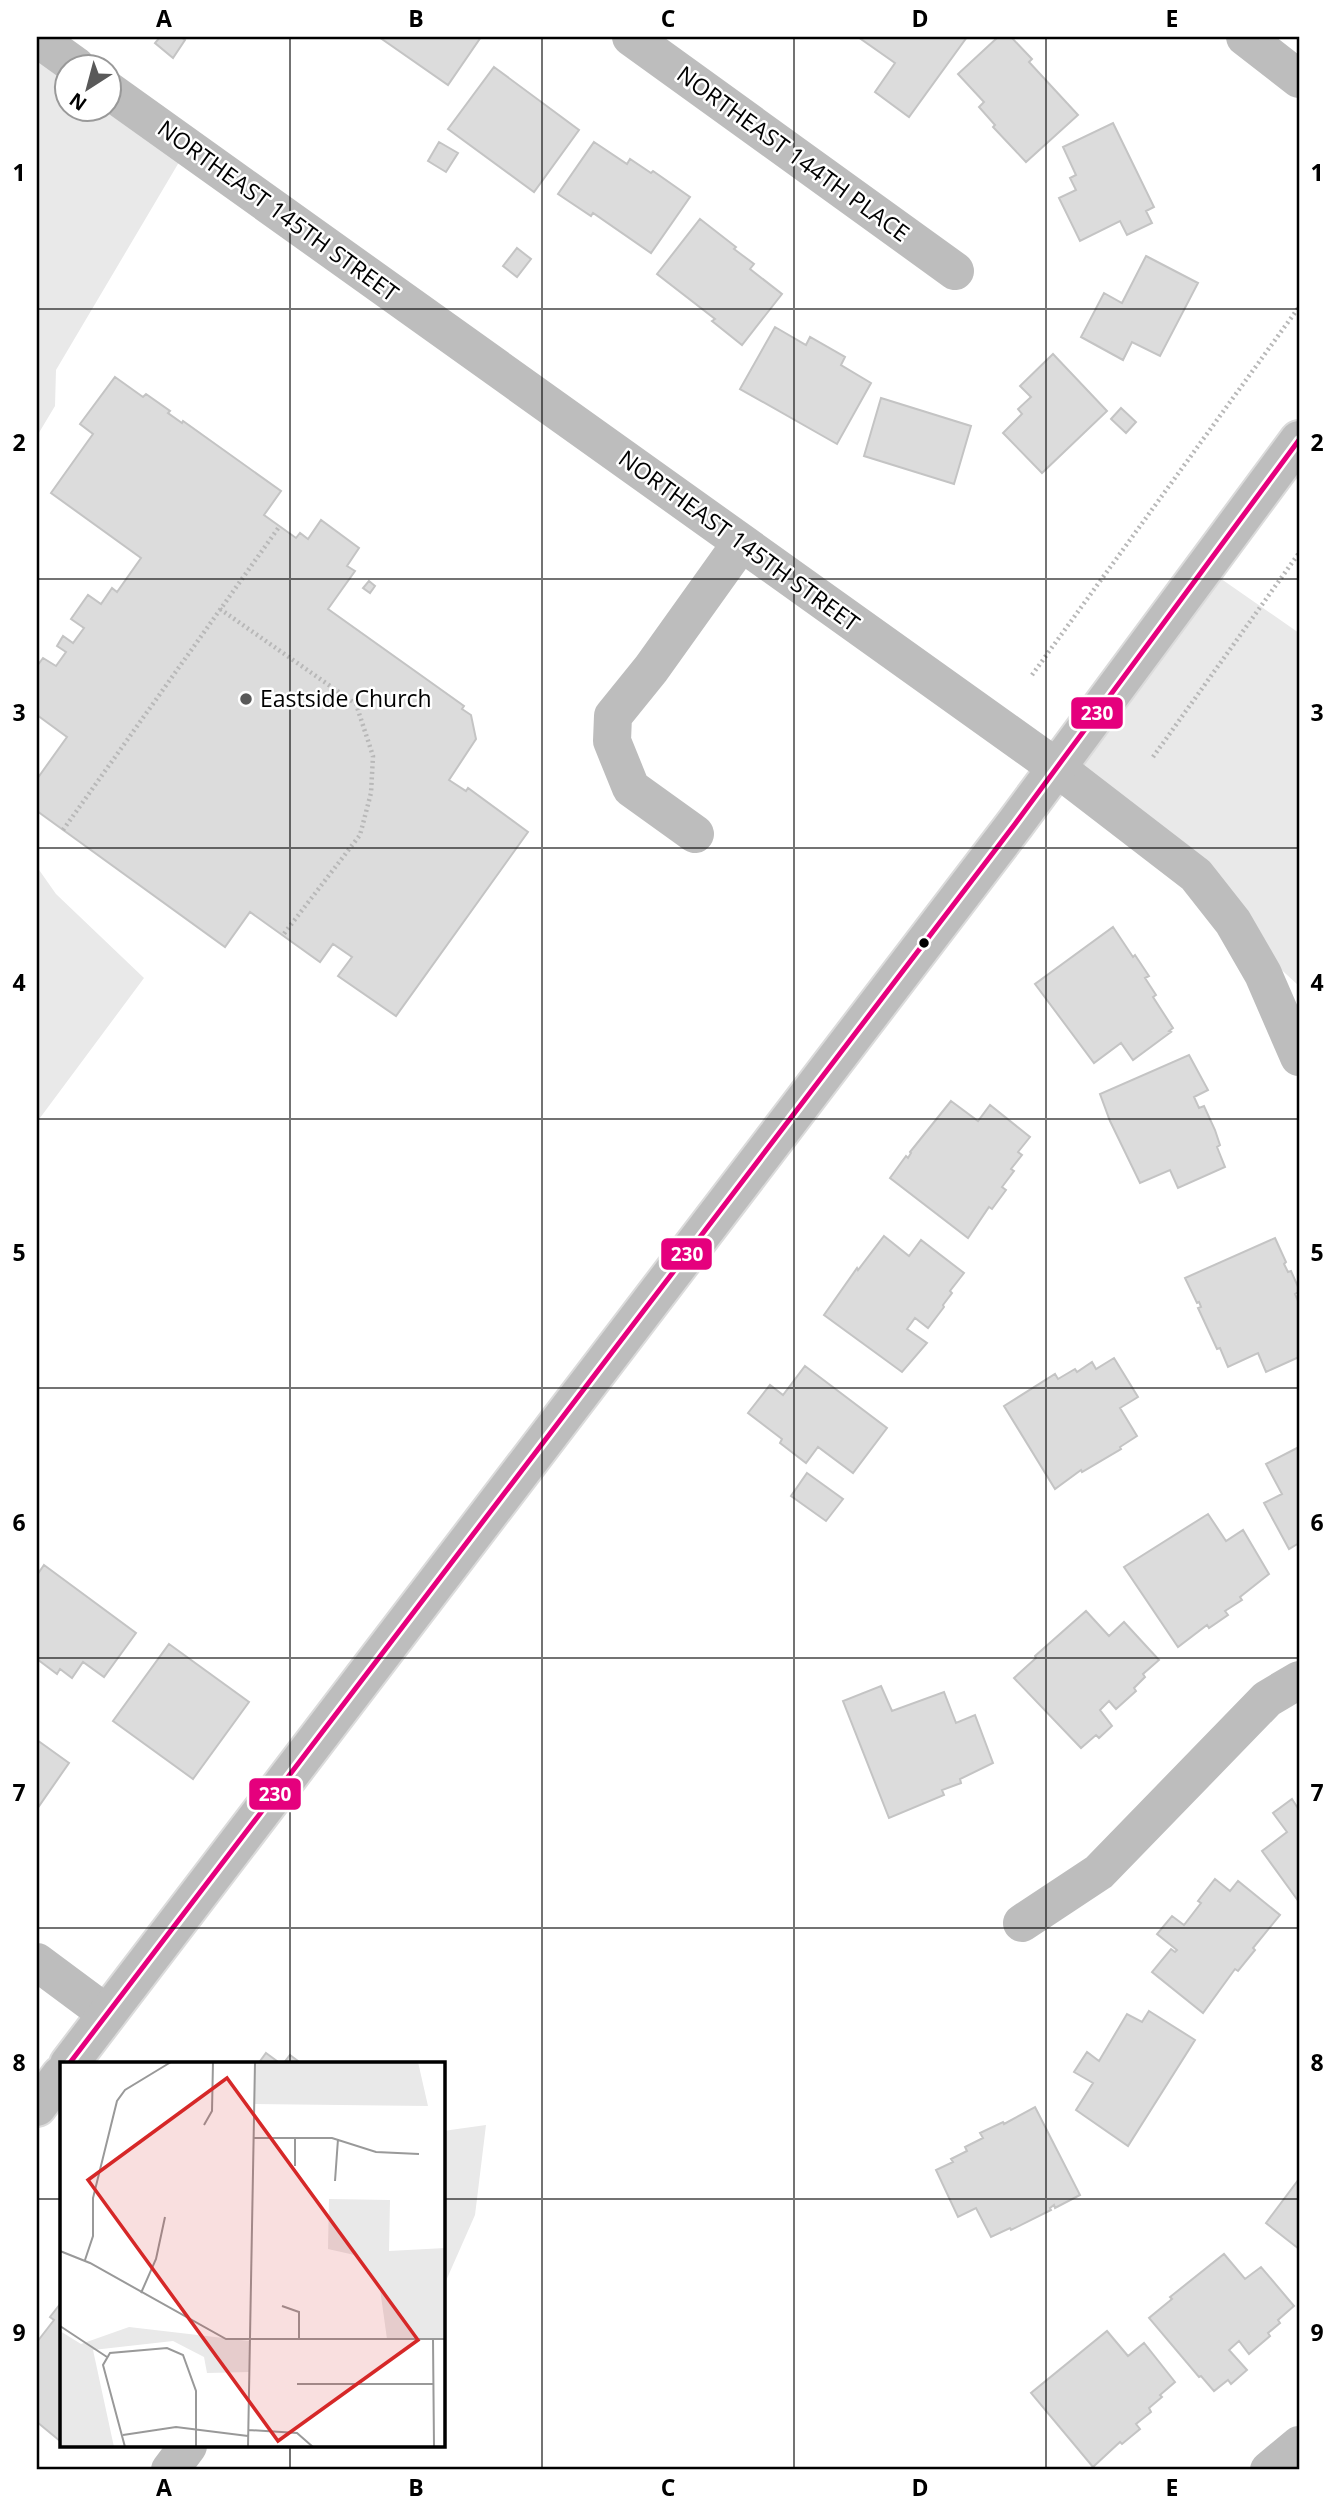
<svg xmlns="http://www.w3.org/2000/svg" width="1336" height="2507" viewBox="0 0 1336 2507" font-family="'Open Sans',sans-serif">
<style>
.green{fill:#e9e9e9}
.building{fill:#dcdcdc;stroke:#c4c4c4;stroke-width:2}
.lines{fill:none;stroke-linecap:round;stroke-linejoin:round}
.major-casing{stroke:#dbdbdb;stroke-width:42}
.path{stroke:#b8b8b8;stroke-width:4.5;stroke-dasharray:2 3.5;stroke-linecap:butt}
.minor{stroke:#bdbdbd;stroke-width:38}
.major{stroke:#bdbdbd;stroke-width:38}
.bus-1-casing{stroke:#fff;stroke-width:10}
.bus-1{stroke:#e5007d;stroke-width:5}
.grid{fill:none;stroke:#000;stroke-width:2;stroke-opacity:0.55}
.poi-dot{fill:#595959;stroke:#fff;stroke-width:2.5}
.bus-dot{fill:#000;stroke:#fff;stroke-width:2.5}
.labels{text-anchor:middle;stroke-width:5;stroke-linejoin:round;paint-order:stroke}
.street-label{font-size:23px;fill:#000;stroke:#fff}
.poi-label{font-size:23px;fill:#000;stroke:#fff;text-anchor:start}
.inset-road{fill:none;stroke:#999;stroke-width:2}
.view{fill:#d62828;fill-opacity:0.15;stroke:#d62828;stroke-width:3.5}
.inset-edge{fill:none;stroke:#000;stroke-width:3.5}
.line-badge{stroke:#fff;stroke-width:2.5}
.badge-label{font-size:19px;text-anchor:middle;font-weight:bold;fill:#fff}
.neatline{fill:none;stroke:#000;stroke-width:2.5}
.grid-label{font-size:23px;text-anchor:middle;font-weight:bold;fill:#000}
</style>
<rect width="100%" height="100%" fill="#fff"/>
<path class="green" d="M37 38 66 66V108H108L188 147 56 370 55 406 37 436Z
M1204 567 1299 633V986L1061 766Z
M37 867 56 894 144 978 37 1122Z
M486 2125 475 2215 445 2283 443 2281V2131Z"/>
<path class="building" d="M160 37H181L185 40 173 58 155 43Z
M379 37H481L448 85Z
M858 37H967L909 117 875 92 895 63Z
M998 37H1011L1032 59 1029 62 1078 115 1026 162 993 127 995 125 979 107 984 102 958 74Z
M494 67 579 130 534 192 448 129Z
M1113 123 1154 207 1146 211 1152 223 1127 235 1120 221 1080 241 1059 198 1076 190 1070 178 1076 175 1063 147Z
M439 142 458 153 446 172 428 161Z
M594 142 627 164 630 159 651 173 653 171 690 197 651 253 593 213 591 216 558 194Z
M700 219 736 247 734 249 754 264 750 269 782 294 742 345 712 321 715 319 657 274Z
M517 248 531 259 517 277 503 266Z
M1146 256 1198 283 1160 356 1132 342 1123 360 1081 337 1104 293 1122 303Z
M775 327 806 345 810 337 845 357 841 365 871 383 837 444 740 389Z
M1053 354 1107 411 1042 473 1003 433 1022 414 1018 409 1031 397 1020 386Z
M115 377 143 397 146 394 170 411 168 413 182 423 183 421 281 491 264 515 296 538 300 533 308 539 321 520 359 548 347 566 355 571 328 609 464 706 462 709 471 715 476 739 449 780 466 791 468 788 528 832 396 1016 338 976 352 957 333 944 320 962 250 912 225 947 37 811V779L67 737 37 715V666L43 658 56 666 66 652 57 646 63 636 73 643 84 628 71 619 88 595 101 604 112 588 117 592 141 558 51 493 93 434 80 424Z
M881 398 971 426 954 484 864 456Z
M1121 408 1136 422 1126 433 1111 419Z
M369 581 375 586 370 593 363 588Z
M1113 927 1133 957 1135 955 1149 976 1145 978 1156 995 1153 997 1173 1028 1169 1031 1171 1032 1133 1060 1121 1043 1094 1063 1035 984Z
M1189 1055 1208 1090 1194 1097 1199 1108 1204 1106 1215 1130 1220 1145 1217 1147 1225 1167 1178 1188 1170 1170 1140 1183 1110 1121 1100 1094Z
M951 1101 978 1121 990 1105 1030 1137 1018 1152 1022 1155 1011 1169 1014 1171 1002 1187 1006 1190 992 1209 989 1207 968 1238 890 1178 906 1156 908 1158 911 1153 910 1152Z
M884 1236 909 1256 921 1240 964 1273 950 1291 952 1293 943 1305 944 1307 928 1328 915 1318 907 1329 927 1343 902 1372 824 1315 857 1268 858 1270Z
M1275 1238 1286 1262 1284 1264 1288 1272 1291 1271 1299 1289V1292L1295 1294 1299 1303V1357L1266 1372 1258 1353 1228 1367 1220 1348 1217 1349 1198 1308 1201 1307 1199 1302 1197 1303 1185 1278Z
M1114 1358 1138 1397 1120 1408 1137 1436 1120 1447 1121 1449 1082 1472 1081 1470 1055 1489 1004 1406 1055 1374 1058 1379 1075 1369 1077 1372 1092 1362 1096 1369Z
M805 1366 887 1428 853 1473 818 1447 806 1463 780 1443 782 1439 748 1413 770 1385 783 1395Z
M1299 1447V1543L1289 1549 1264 1503 1282 1494 1266 1464Z
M807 1473 843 1499 826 1521 791 1496Z
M1208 1514 1226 1541 1243 1530 1269 1574 1240 1597 1242 1600 1225 1611 1228 1615 1209 1628 1207 1625 1178 1647 1124 1567Z
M44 1565 136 1633 104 1677 83 1662 72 1678 60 1669 57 1674 37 1659V1575Z
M1086 1611 1109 1636 1124 1622 1159 1660 1143 1674 1145 1677 1134 1688 1136 1691 1116 1709 1109 1701 1100 1710 1112 1726 1099 1738 1096 1735 1081 1748 1014 1678 1036 1658 1035 1656Z
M169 1644 249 1702 193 1779 113 1721Z
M881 1686 892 1711 944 1692 956 1723 975 1715 993 1763 960 1779 961 1783 942 1790 944 1795 889 1818 843 1701Z
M37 1740 69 1763 37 1809Z
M1292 1799 1299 1810V1902L1262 1851 1287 1832 1273 1813Z
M1215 1879 1230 1891 1238 1881 1280 1915 1253 1948 1255 1950 1238 1971 1235 1969 1203 2013 1152 1972 1171 1949 1175 1952 1177 1950 1157 1934 1172 1916 1184 1925 1201 1903 1198 1901Z
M1149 2011 1195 2040 1128 2146 1076 2110 1093 2083 1074 2072 1087 2052 1099 2061 1127 2014 1142 2022Z
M266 2053 281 2064H258Z
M290 2055 302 2064H283Z
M1035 2107 1080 2195 1055 2208 1054 2205 1050 2208 1051 2210 1011 2230 1010 2228 991 2237 976 2208 958 2217 936 2170 953 2162 951 2159 967 2151 965 2147 983 2138 980 2133 1003 2122 1004 2124Z
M1299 2179V2249L1266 2223Z
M1224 2254 1245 2279 1261 2267 1294 2306 1278 2320 1280 2323 1268 2333 1270 2336 1249 2354 1239 2341 1229 2350 1247 2370 1231 2384 1228 2380 1214 2391 1201 2376 1199 2377 1149 2318 1172 2299 1170 2297Z
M61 2303V2439L60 2441 37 2422V2342L54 2320 50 2317Z
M1107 2331 1128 2356 1144 2343 1175 2382 1160 2395 1162 2397 1149 2408 1151 2412 1136 2424 1140 2429 1122 2444 1120 2442 1093 2467 1031 2393Z"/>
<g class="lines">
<defs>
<path id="major" d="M69 2064 1015 824 1299 440
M37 2107 61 2075"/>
</defs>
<use href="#major" class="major-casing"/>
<path class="path" d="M220 609 356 704 373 756 371 793 360 835 283 935
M1032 675 1299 307
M1153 757 1299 553
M63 830 279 527"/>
<path class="minor" d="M631 37 955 271
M1245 37 1299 79
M37 38 76 66
M108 90 1057 768 1196 875 1233 922 1263 974 1299 1057
M695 834 631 788 612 741 613 716 651 669 741 543
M1022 1923 1099 1872 1267 1699 1299 1680
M37 1962 107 2014
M170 2470 188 2446
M1269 2470 1299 2445"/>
<use href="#major" class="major"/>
<defs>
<path id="bus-1" d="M69 2064 1015 824 1299 440"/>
</defs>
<use href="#bus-1" class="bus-1-casing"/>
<use href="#bus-1" class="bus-1"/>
</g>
<path class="grid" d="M290 37V2064M542 37V2470M794 37V2470M1046 37V2470M37 309H1299M37 579H1299M37 848H1299M37 1119H1299M37 1388H1299M37 1658H1299M37 1928H1299M37 2199H61M443 2199H1299M290 2446V2470"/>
<circle class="poi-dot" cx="246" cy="699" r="7"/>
<circle class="bus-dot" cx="924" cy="943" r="6"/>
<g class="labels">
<g class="street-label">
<text transform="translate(793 154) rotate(36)" y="8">NORTHEAST 144TH PLACE</text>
<text transform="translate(278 211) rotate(36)" y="8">NORTHEAST 145TH STREET</text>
<text transform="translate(739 541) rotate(36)" y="8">NORTHEAST 145TH STREET</text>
</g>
<g class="poi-label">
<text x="260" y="707">Eastside Church</text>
</g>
</g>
<g transform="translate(60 2062)">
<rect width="385" height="385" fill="#fff"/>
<path d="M195 0H358L368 44 194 42ZM269 137 330 138 329 189 385 186V277H327L320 227 299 194 268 187ZM69 265 189 279V310L147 311 144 295 113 279 33 288 54 385H0V269L21 282Z" fill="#e9e9e9"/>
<path class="inset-road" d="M144 63 152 49 153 0M194 76H272L316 90 359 92M235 104V76M275 119 278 77M0 189 30 201 166 277H385M25 198 33 174V136L57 39 65 28 111 0M81 231 96 197 105 155M222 244 239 250V278M0 264 47 295M373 277 374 385M237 322H373M188 368 237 371 253 385M63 373 116 365 188 374M65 385 43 303 50 291 107 286 123 293 136 329V385M188 385 195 0"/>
<path class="view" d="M167 16 358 278 218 379 28 118Z"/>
<rect width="385" height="385" class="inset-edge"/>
</g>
<g class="line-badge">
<rect x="1070" y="696" width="54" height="34" rx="7" fill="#e5007d"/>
<rect x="660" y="1237" width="53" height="34" rx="7" fill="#e5007d"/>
<rect x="248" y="1777" width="54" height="34" rx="7" fill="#e5007d"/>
</g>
<g class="badge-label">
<text x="1097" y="720">230</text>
<text x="687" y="1261">230</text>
<text x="275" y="1801">230</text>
</g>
<rect width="1336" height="2507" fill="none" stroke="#ffffff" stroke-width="77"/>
<g transform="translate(88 88) rotate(216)"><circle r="33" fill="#ffffff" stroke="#999999" stroke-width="2"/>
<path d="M0-5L12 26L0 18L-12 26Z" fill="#595959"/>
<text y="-10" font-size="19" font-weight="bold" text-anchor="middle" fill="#000000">N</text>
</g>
<rect x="38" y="38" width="1260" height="2430" class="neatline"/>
<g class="grid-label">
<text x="164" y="27">A</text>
<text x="416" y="27">B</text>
<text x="668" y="27">C</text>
<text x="920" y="27">D</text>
<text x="1172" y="27">E</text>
<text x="19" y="181">1</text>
<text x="1317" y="181">1</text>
<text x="19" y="451">2</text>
<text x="1317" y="451">2</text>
<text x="19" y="721">3</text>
<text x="1317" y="721">3</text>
<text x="19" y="991">4</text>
<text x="1317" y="991">4</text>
<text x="19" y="1261">5</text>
<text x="1317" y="1261">5</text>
<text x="19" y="1531">6</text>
<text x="1317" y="1531">6</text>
<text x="19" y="1801">7</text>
<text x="1317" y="1801">7</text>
<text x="19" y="2071">8</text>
<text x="1317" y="2071">8</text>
<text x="19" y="2341">9</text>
<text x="1317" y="2341">9</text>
<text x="164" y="2496">A</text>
<text x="416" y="2496">B</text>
<text x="668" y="2496">C</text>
<text x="920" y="2496">D</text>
<text x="1172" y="2496">E</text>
</g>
</svg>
